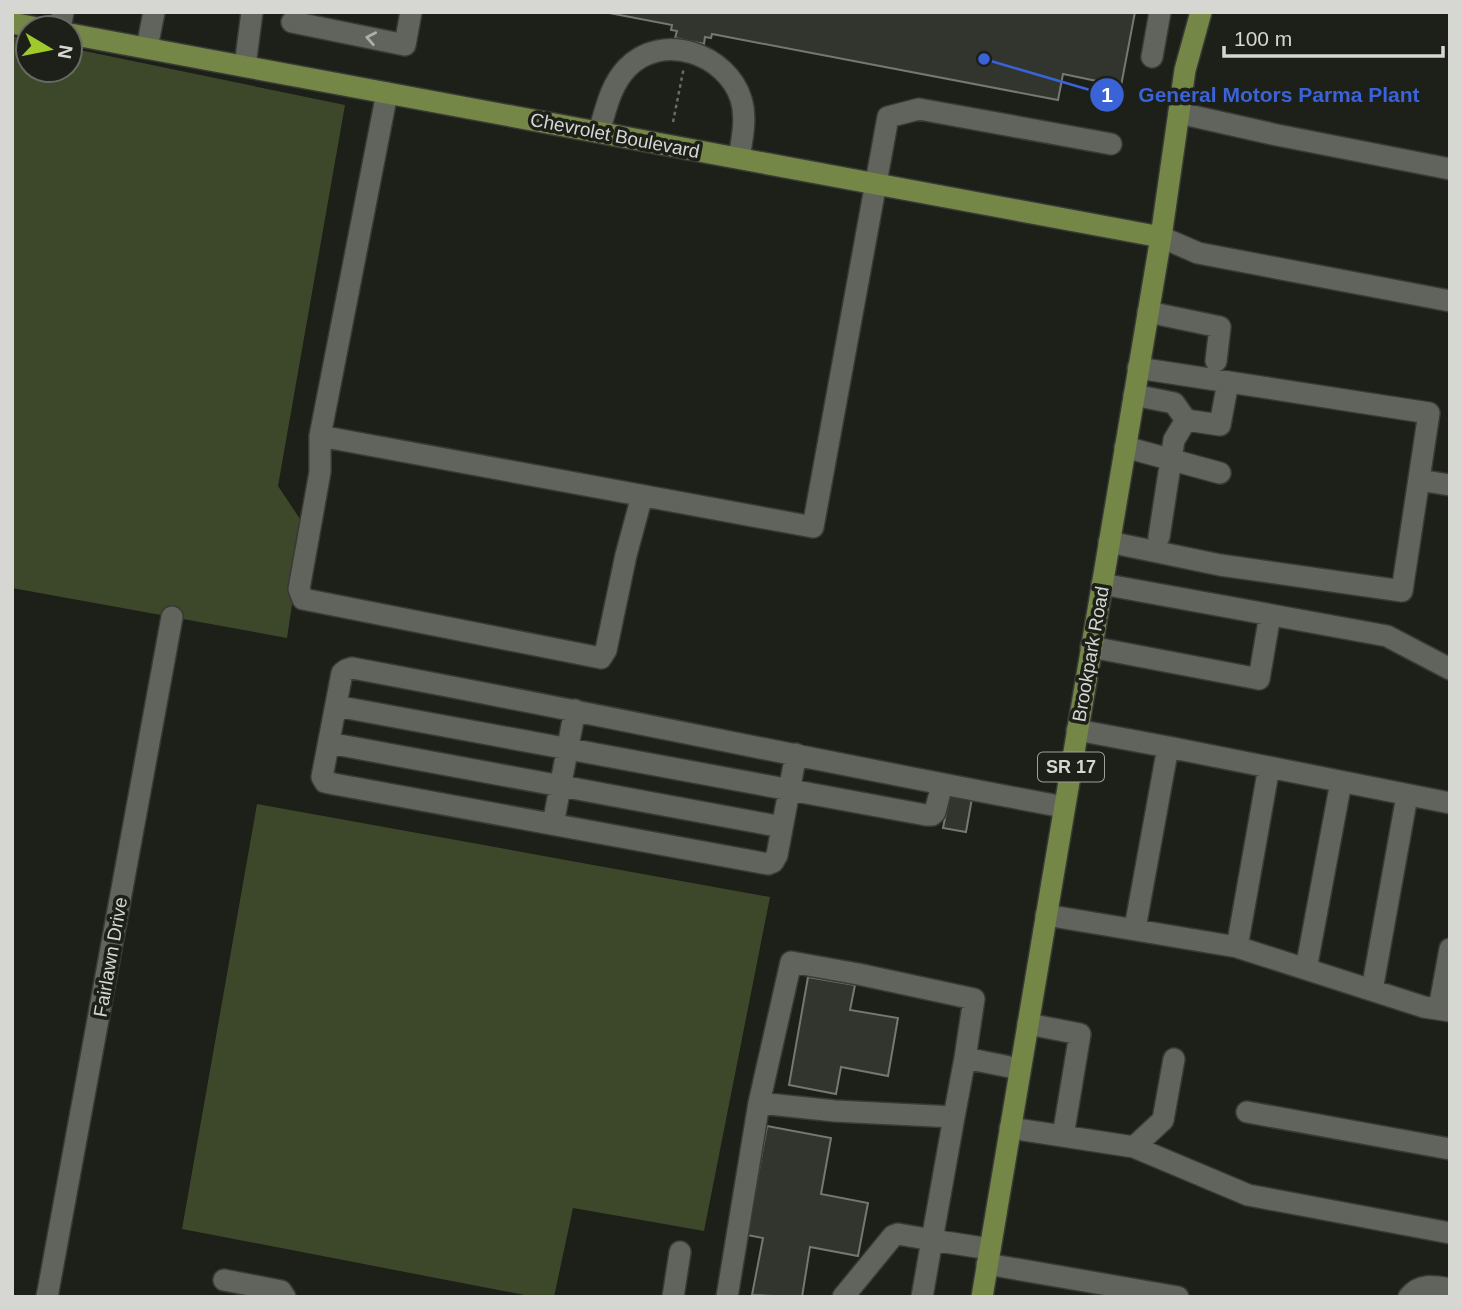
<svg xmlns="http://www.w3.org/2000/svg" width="1462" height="1309" viewBox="0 0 1462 1309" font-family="Arial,sans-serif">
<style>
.green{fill:#3d4729}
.building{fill:#32352e;stroke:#757870;stroke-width:2}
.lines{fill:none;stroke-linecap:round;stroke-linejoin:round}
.minor-casing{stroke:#393a36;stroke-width:24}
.major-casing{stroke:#393a36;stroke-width:24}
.path{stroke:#6a6b66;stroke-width:2.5;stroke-dasharray:3.5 3.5;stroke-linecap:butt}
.minor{stroke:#61645d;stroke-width:21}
.major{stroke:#748746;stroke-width:21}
.oneway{stroke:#adafaa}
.labels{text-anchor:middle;stroke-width:7;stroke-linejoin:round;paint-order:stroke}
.shield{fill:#1d1f19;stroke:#9ea09b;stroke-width:2}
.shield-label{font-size:18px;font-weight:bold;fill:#d6d7d3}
.street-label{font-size:19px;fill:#d6d7d3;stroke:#1d1f19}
.leader{fill:none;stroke:#3963d7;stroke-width:2.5}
.callout-dot{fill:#3963d7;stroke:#1d1f19;stroke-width:2.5}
.mark-label{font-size:21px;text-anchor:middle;font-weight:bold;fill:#fff}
.callout-label{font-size:21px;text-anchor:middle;font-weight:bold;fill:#3963d7;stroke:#1d1f19;stroke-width:7;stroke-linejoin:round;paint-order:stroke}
</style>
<rect width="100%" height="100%" fill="#1d1f19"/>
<path class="green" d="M12 36 28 40V70H70V48L345 105 278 486 304 525 287 638 12 588Z
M257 804 770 897 704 1231 573 1208 554 1297H535L182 1229Z"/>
<path class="building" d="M604 12H1135L1121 86 1063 74 1058 100 712 34 711 38 705 37 704 44 675 38 677 31 671 30 672 25Z
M950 793 972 798 966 832 943 828Z
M808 977 855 985 850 1010 898 1018 888 1076 841 1067 836 1094 789 1085Z
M767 1126 831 1138 821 1194 868 1203 858 1256 810 1247 802 1297 752 1295 763 1238 747 1235Z"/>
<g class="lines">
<defs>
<path id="minor" d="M292 22 405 45 411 12
M60 28 63 12
M147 48 154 12
M1152 57 1160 12
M245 66 252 12
M387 93 320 436 813 527 888 117 919 109 1111 144
M1179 113 1277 135 1450 169
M599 132C606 109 610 86 627 68 662 31 727 54 741 99 747 118 742 139 739 158
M1161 237 1198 253 1450 301
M1148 312 1220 327 1216 361
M1134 395 1174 403 1186 420
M320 436V472L299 589 303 599 601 658 606 650 626 555 642 496
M1125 447 1220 473
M1419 480 1450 485
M1159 537 1174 440 1186 420 1220 425 1228 382
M1109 542 1220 565 1402 591 1429 413 1138 368
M1102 584 1387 636 1450 669
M1091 647 1259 679 1270 615
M336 706 926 815H932L935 812 942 784
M1077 730 1168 747
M329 743 782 827
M796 754 777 855 773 862 768 864 334 784 325 782 322 777 342 673 346 670 352 668C590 712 826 763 1064 807
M553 824 575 710
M1046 915 1237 947 1424 1007 1450 1011
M1135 928 1168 747 1450 803
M1237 947 1269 767
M1306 969 1341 782
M1372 990 1407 796
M1439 1009 1450 949
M1028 1024 1080 1034 1063 1136
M965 1058 954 1117 835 1111 759 1103 791 962 858 974 974 999 965 1058 1020 1069
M1247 1112 1450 1149
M954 1117 932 1240 990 1249
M1010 1128 1134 1147 1248 1195 1450 1233
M1134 1147 1163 1120 1174 1059
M987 1264 1178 1297
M224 1280 281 1291 285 1297
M47 1297 172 617
M673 1297 680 1252
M727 1297 759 1103
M843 1297 893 1236 898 1234 932 1240 922 1297
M1409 1297C1420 1283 1434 1286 1450 1289"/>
<path id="major" d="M12 23 37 28
M70 34 1161 237
M982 1297 1161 237 1185 70 1201 12"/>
</defs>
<use href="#minor" class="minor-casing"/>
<use href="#major" class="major-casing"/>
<path class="path" d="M673 122 684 67"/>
<use href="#minor" class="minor"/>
<use href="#major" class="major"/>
</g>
<defs><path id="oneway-chevron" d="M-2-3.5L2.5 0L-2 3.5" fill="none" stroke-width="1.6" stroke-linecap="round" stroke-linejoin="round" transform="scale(1.75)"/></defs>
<use class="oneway" href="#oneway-chevron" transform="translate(371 38) rotate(-169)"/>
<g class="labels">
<rect class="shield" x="1038" y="752.5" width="66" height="29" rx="5"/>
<g class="shield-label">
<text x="1071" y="773">SR 17</text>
</g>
<g class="street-label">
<text transform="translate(615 135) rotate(11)" y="7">Chevrolet Boulevard</text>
<text transform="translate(1090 654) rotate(-80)" y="7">Brookpark Road</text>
<text transform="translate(110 957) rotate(-80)" y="7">Fairlawn Drive</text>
</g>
</g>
<path class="leader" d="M984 59L1107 95"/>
<g class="callout-dot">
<circle cx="984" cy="59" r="7"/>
<circle cx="1107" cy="95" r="18"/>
</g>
<g class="mark-label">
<text x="1107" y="102">1</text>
</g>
<g class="callout-label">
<text x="1279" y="102">General Motors Parma Plant</text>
</g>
<rect width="1462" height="1309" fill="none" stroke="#d6d7d3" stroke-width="28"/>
<g transform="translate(49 49) rotate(100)"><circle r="33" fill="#1d1f19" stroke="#676963" stroke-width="2"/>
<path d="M0-5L12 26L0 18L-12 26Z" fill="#a0ca2c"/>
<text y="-10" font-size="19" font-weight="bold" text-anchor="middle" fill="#d6d7d3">N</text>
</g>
<path d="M1224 46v10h219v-10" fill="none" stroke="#d6d7d3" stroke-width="3.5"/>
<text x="1234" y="46" font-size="21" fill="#d6d7d3" stroke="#1d1f19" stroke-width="5" paint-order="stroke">100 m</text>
</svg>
